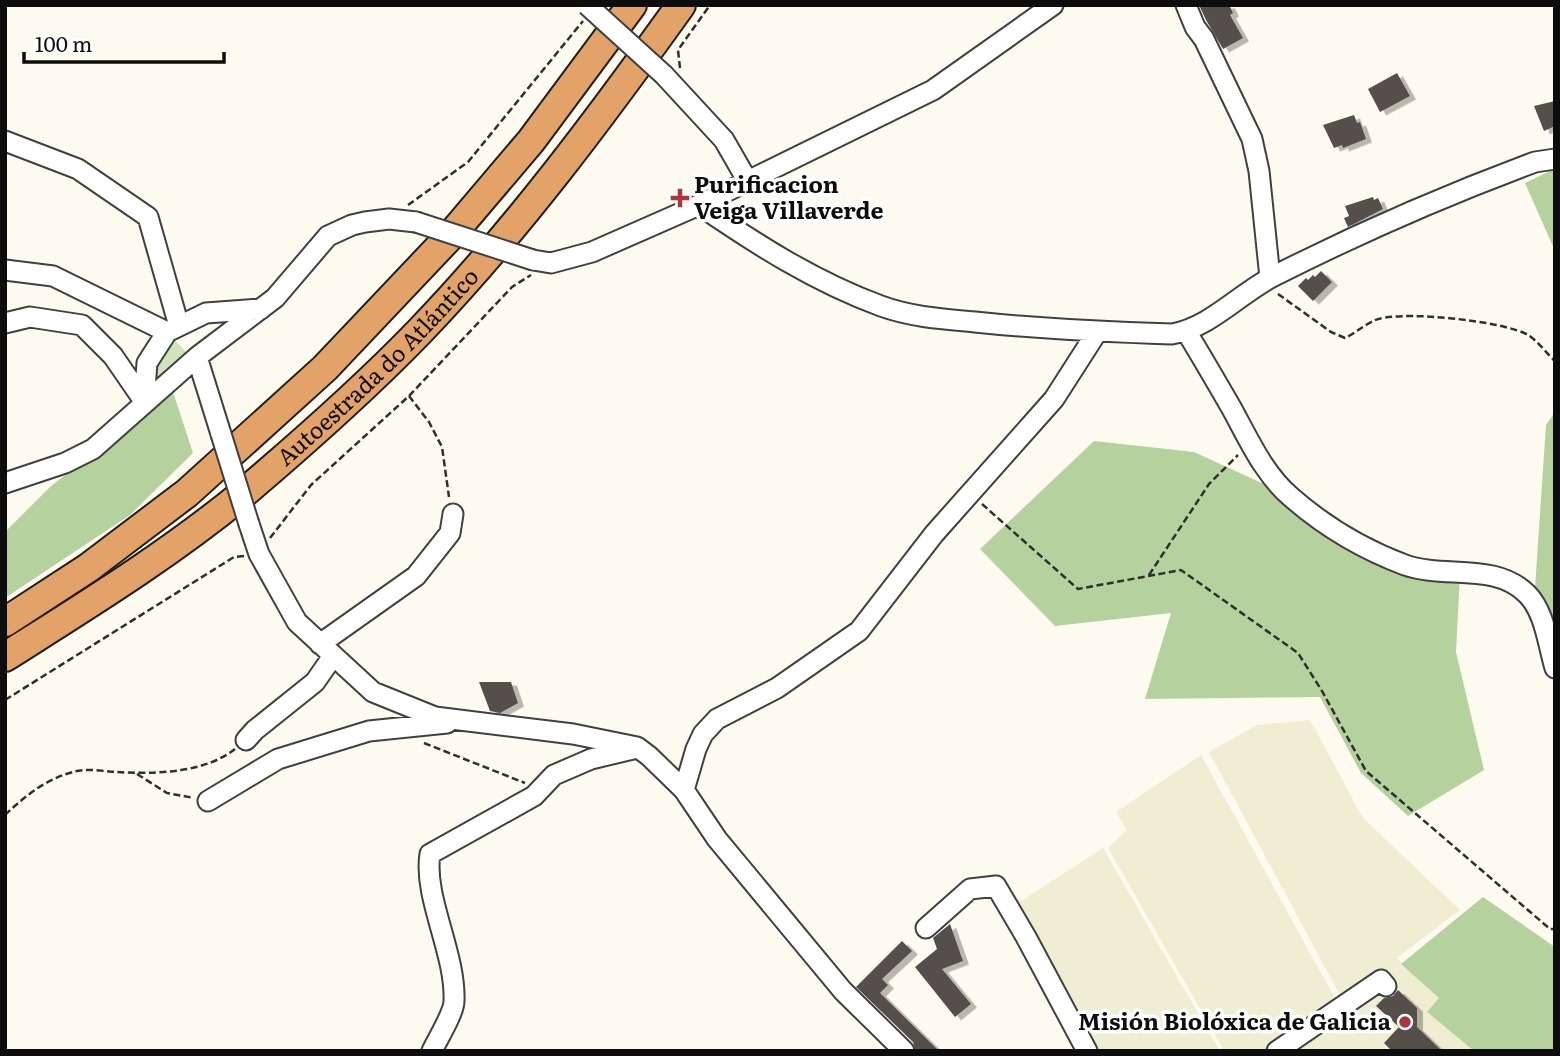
<svg xmlns="http://www.w3.org/2000/svg" width="1560" height="1056" viewBox="0 0 1560 1056" font-family="Literata,serif">
<style>
.farmland{fill:#f0eed2}
.green{fill:#d0e3bd}
.forest{fill:#b5d29e}
.building{fill:#544f4b;filter:url(#shadow)}
.lines{fill:none;stroke-linecap:round;stroke-linejoin:round}
.minor-casing{stroke:#404040;stroke-width:23}
.highway-casing{stroke:#1e1e1e;stroke-width:32}
.path{stroke:#2f2f2f;stroke-width:2.5;stroke-dasharray:7 3.5;stroke-linecap:butt}
.minor{stroke:#fff;stroke-width:19}
.highway{stroke:#e2a268;stroke-width:28}
.minor-bridge-casing{stroke:#404040;stroke-width:23;stroke-linecap:butt}
.minor-bridge{stroke:#fff;stroke-width:19}
.poi-dot{fill:#ac363a;stroke:#fff;stroke-width:2.5}
.labels{text-anchor:middle;stroke-width:7;stroke-linejoin:round;paint-order:stroke}
.poi-label{font-size:23px;font-weight:bold;fill:#0d0d0d;stroke:#fff;text-anchor:start}
.street-label{font-size:23px;fill:#0d0d0d;stroke:#fff}
</style>
<defs>
<filter id="shadow"><feDropShadow dx="6" dy="3.5" stdDeviation="0" flood-color="#0004"/></filter>
</defs>
<rect width="100%" height="100%" fill="#fdfaef"/>
<path class="farmland" d="M1310 720 1363 818 1460 910 1397 958 1440 999 1427 1012 1474 1051H1295L1328 1028 1342 999 1209 752 1257 725Z
M1201 755 1336 1000 1261 1051H1224L1108 848 1127 830 1116 812Z
M1103 848 1220 1051H1098L1066 995 1018 903Z"/>
<path class="green" d="M172 337 187 353 157 378 153 365Z"/>
<path class="forest" d="M1552 170 1555 171V251L1525 183Z
M173 392 193 453 130 515 5 598V532L51 486Z
M1555 412V668L1535 588 1546 425Z
M1094 441 1194 452 1290 496 1344 536 1460 574 1456 652 1484 770 1408 816 1361 773 1320 697 1145 699 1171 613 1055 626 980 549Z
M1483 897 1555 947V1051H1474L1427 1012 1439 998 1401 964Z"/>
<path class="building" d="M1199 5H1229L1233 13 1230 15 1243 38 1223 49 1206 20Z
M1397 73 1410 96 1380 112 1368 89Z
M1555 101V126L1544 131 1534 106Z
M1354 115 1357 123 1360 122 1366 139 1343 148 1342 145 1334 148 1323 125Z
M1373 197 1374 200 1378 198 1383 209 1348 227 1344 218 1349 216 1345 206Z
M1321 271 1332 282 1313 301 1298 286 1306 278 1308 280 1313 275 1315 277Z
M479 682H511L518 703 500 713 490 711Z
M950 924 963 961 942 969 971 1004 955 1017 915 967 937 949 933 938Z
M902 941 912 951 882 979 888 985 880 993 939 1051H916L913 1042 856 987Z
M1398 990 1417 1008V1027L1442 1051H1392L1384 1043 1399 1027 1376 1006 1384 998 1393 996Z"/>
<g class="lines">
<defs>
<path id="minor" d="M1186 5 1195 27 1204 39 1252 139 1259 171 1270 278
M664 75 724 140 747 180
M5 141 78 169 148 217 179 326
M699 205C756 244 815 282 881 306 911 317 943 319 975 322 1041 329 1106 332 1172 334 1211 327 1240 293 1274 276 1359 233 1446 195 1535 162L1555 159
M533 260 551 263 592 252 699 205 933 90 1053 5
M5 270 53 276 167 332
M5 323 30 317 82 325 113 356 144 401
M1186 331C1202 357 1217 383 1232 409 1249 440 1264 474 1291 497 1324 526 1365 550 1405 565 1445 579 1495 562 1527 594 1545 612 1548 645 1555 668
M197 357 221 434
M144 401 147 363 167 332 206 313 261 309
M5 483 65 463 93 449 197 357 275 298 328 236 352 225 365 222 389 219 416 222
M249 524 259 554 297 622 373 692 435 717 573 734 637 747 649 756 684 790 717 839 843 991 904 1051
M320 644 416 576 450 533 453 514
M246 740 255 730 315 682 333 656
M684 790 696 749 703 734 717 719 777 688 859 631 934 534 1054 399 1097 332
M208 801 278 759 369 731 447 723
M926 928 970 889 996 886 1026 937 1087 1051
M432 1051C438 1038 454 1013 454 1001 456 953 423 897 430 854L534 796 554 775 591 759 633 749
M1277 1051 1381 980 1386 986"/>
<g id="highway">
<path d="M5 622 88 568 187 493 325 368 452 234 531 141 632 5"/>
<path id="s1" d="M5 657C87 605 170 554 245 492 305 441 365 388 420 331 516 231 600 118 681 5"/>
</g>
</defs>
<use href="#minor" class="minor-casing"/>
<use href="#highway" class="highway-casing"/>
<path class="path" d="M680 68 678 50 710 5
M408 205 468 162 583 21
M1278 294 1331 332 1345 338C1355 333 1363 326 1373 321 1396 309 1505 321 1528 335 1538 341 1546 353 1555 361
M409 396 429 422 442 447 449 497
M982 504 1078 589 1181 570 1298 653 1322 691 1366 771 1550 929H1555
M270 538 311 485 409 396 512 287 531 275
M1149 575 1209 484 1238 455
M5 700 234 557 244 556
M424 743 525 783
M137 774 167 793 194 798
M5 815C25 796 46 779 73 772 85 768 102 771 116 772 154 774 203 774 235 749"/>
<use href="#minor" class="minor"/>
<use href="#highway" class="highway"/>
<defs>
<path id="minor-bridge" d="M587 5 664 75
M416 222 533 260
M221 434 249 524"/>
</defs>
<use href="#minor-bridge" class="minor-bridge-casing"/>
<use href="#minor-bridge" class="minor-bridge"/>
</g>
<g class="poi-dot">
<path d="M676.5 187.5h7v7h7v7h-7v7h-7v-7h-7v-7h7z"/>
<circle cx="1405" cy="1022" r="7"/>
</g>
<g class="labels">
<g class="poi-label">
<text x="694" y="193">Purificacion<tspan x="694" dy="26">Veiga Villaverde</tspan></text>
<text x="1391" y="1030" text-anchor="end">Misión Biolóxica de Galicia</text>
</g>
<g class="street-label">
<text dy="8" stroke="none"><textPath href="#s1" startOffset="474">Autoestrada do Atlántico</textPath></text>
</g>
</g>
<rect width="1560" height="1056" fill="none" stroke="#0d0d0d" stroke-width="14"/>
<path d="M24 52v10h200v-10" fill="none" stroke="#0d0d0d" stroke-width="3.5"/>
<text x="35" y="52" font-size="21" fill="#0d0d0d" stroke="#ffffff" stroke-width="5" paint-order="stroke">100 m</text>
</svg>
